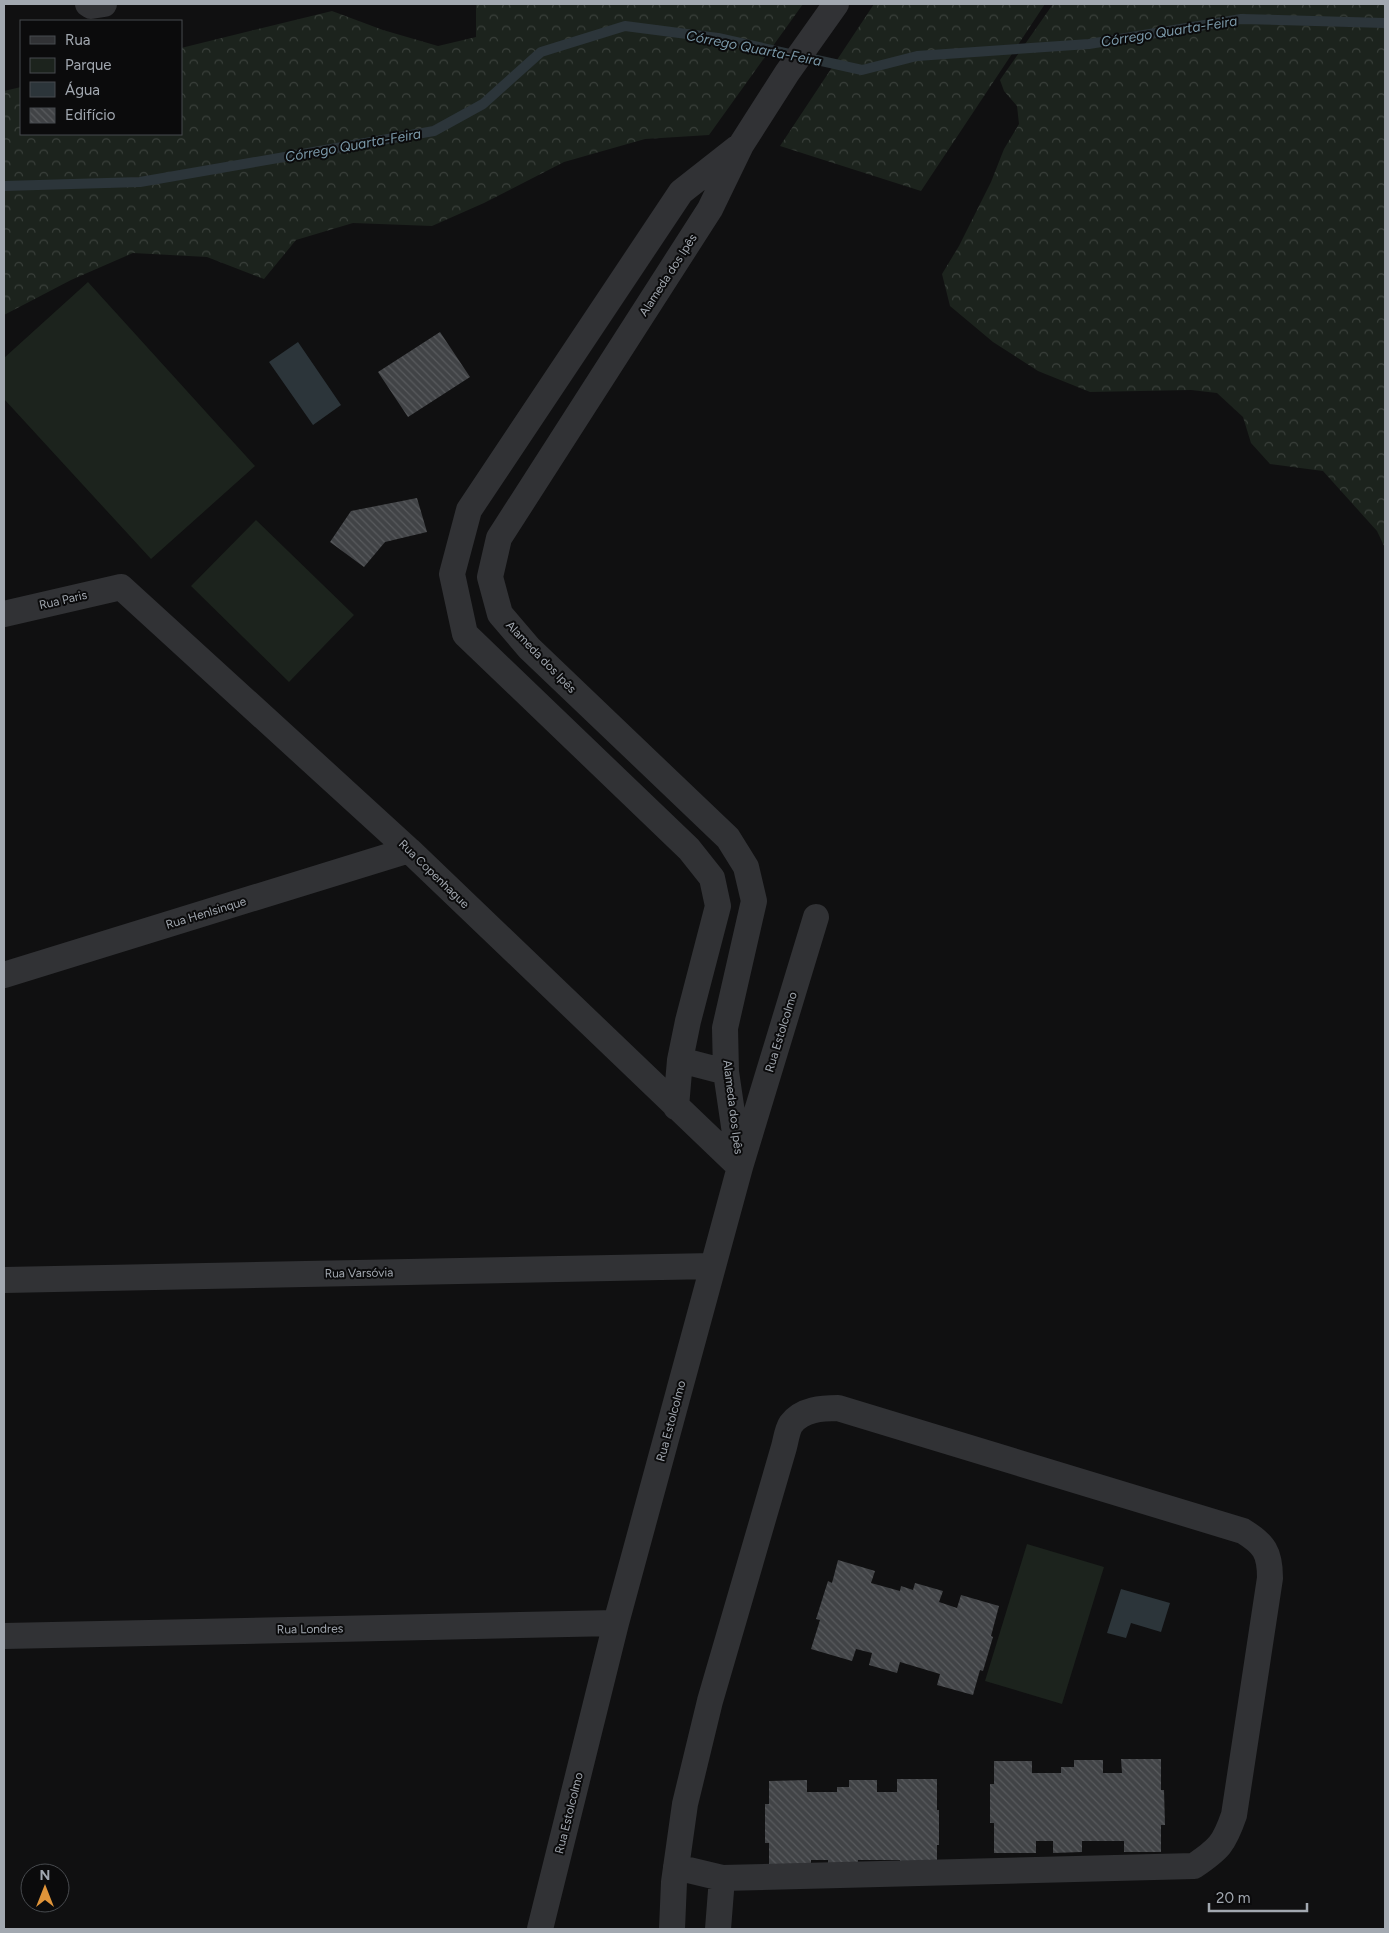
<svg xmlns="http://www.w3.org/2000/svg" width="1389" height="1933" viewBox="0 0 1389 1933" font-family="Figtree,sans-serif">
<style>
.forest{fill:url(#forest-crowns)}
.green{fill:#1c231d}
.water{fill:#2c353a}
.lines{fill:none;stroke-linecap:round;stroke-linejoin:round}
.stream{stroke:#2c353a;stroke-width:10}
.building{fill:url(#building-back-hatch)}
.minor{stroke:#313235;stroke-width:26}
.labels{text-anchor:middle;stroke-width:4;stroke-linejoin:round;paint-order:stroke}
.street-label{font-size:12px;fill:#a2a8b0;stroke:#0b0b0c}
.water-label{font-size:14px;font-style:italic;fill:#7b99a9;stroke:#0b0b0c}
</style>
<defs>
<pattern id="forest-crowns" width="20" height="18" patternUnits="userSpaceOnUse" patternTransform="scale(1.25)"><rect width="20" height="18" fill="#1c231d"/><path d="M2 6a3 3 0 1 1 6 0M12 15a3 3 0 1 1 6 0" fill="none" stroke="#3a403b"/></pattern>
<pattern id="building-back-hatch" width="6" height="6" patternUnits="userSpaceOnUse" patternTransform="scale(1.25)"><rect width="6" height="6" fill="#414346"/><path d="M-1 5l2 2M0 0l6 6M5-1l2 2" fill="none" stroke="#595b5e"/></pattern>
</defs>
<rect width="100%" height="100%" fill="#101011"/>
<path class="forest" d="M476 4H803L709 135 645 139 564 162 484 203 432 226 353 223 296 240 264 279 207 257 133 253 71 280 4 315V91L21 87V134H181V48L332 11 383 30 438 46 476 37Z
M874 4H1045L921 191 780 146Z
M1053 4H1385V548L1377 531 1323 471 1270 464 1251 443 1243 417 1217 393 1191 390 1090 392 1038 371 993 342 950 306 942 274 959 246 991 182 1004 149 1019 124 1017 106 1004 91 1000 80Z"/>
<path class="green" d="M88 282 255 466 151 559 4 399V358Z
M256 520 354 615 289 682 191 586Z
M1027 1544 1104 1567 1062 1704 985 1681Z"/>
<path class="water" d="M298 342 341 405 313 425 269 362Z
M1121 1589 1170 1603 1161 1632 1131 1623 1126 1638 1107 1633Z"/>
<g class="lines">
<path class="stream" d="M4 186 140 182 434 131 483 104 541 52 625 26 718 38 862 70 917 56 1089 44 1241 19 1385 23"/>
</g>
<path class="building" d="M440 332 470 377 408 417 378 372Z
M417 498 427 532 385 542 364 567 330 542 351 511Z
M838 1560 875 1571 871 1583 900 1591 901 1586 913 1590 915 1583 943 1591 939 1602 957 1608 961 1595 999 1606 991 1636 993 1637 983 1671 980 1670 973 1695 937 1685 940 1674 900 1662 897 1673 869 1665 872 1653 856 1649 852 1661 811 1649 820 1620 816 1619 828 1581 832 1583Z
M1121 1759H1161V1790H1164L1165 1825H1161V1852H1124V1841H1082V1852L1053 1853V1841H1036V1853H994V1823H990V1784H994V1761H1032V1773H1061V1767H1074V1760H1103V1773H1122Z
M897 1779H937V1810H939V1845H937V1871L900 1872V1860H858V1872H828V1860H811V1873H769V1843H765V1804H769V1781L807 1780V1792H837V1787H849V1780H877V1792H897Z"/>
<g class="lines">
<path class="minor" d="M88 4 91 6 104 4
M4 614 121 587 409 850 740 1167
M4 975 409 850
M680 1060 726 1072
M676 1107 680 1060 688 1021 718 906 712 878 689 849 465 634 452 574 469 510 681 192 737 148
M740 1167 726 1072 725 1028 754 901 746 867 728 838 529 648 500 614 490 577 499 538 710 209 741 145 787 73 836 4
M4 1280 713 1266
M4 1636 616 1623
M540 1929 616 1623 740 1167 816 917
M672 1929 674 1882 685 1804 710 1701 784 1447C786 1440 787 1430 791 1424 802 1409 823 1408 838 1408L1243 1531C1264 1544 1270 1552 1270 1578L1234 1815C1224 1844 1219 1849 1194 1866L722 1878 676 1867
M718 1929 722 1878"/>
</g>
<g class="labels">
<g class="street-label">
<text transform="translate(668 275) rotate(-57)" y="4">Alameda dos Ipês</text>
<text transform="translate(63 600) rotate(-13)" y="4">Rua Paris</text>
<text transform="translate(541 657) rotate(46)" y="4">Alameda dos Ipês</text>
<text transform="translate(434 874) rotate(44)" y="4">Rua Copenhague</text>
<text transform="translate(206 913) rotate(-17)" y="4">Rua Henlsinque</text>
<text transform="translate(781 1032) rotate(-73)" y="4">Rua Estolcolmo</text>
<text transform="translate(733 1107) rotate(83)" y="4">Alameda dos Ipês</text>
<text transform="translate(359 1273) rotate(-1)" y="4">Rua Varsóvia</text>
<text transform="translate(671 1421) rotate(-75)" y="4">Rua Estolcolmo</text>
<text transform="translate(310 1629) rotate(-1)" y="4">Rua Londres</text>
<text transform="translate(569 1813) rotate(-76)" y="4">Rua Estolcolmo</text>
</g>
<g class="water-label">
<text transform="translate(1169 31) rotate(-9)" y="5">Córrego Quarta-Feira</text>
<text transform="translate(754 48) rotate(11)" y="5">Córrego Quarta-Feira</text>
<text transform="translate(353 145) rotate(-10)" y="5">Córrego Quarta-Feira</text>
</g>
</g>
<rect width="1389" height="1933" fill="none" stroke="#a2a8b0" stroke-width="10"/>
<rect x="20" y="20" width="162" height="115" fill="#0b0b0c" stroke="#474a4e"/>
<rect x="30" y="36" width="25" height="8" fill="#313235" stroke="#474a4e"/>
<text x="65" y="45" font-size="15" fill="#a2a8b0">Rua</text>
<rect x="30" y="58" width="25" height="15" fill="#1c231d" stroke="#474a4e"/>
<text x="65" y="70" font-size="15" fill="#a2a8b0">Parque</text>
<rect x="30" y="82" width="25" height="15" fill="#2c353a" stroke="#474a4e"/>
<text x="65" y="95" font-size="15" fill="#a2a8b0">Água</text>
<rect x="30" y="108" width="25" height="15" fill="url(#building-back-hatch)" stroke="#474a4e"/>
<text x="65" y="120" font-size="15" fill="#a2a8b0">Edifício</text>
<g transform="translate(45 1888)"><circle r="24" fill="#0b0b0c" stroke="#474a4e"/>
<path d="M0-4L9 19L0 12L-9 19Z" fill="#e09439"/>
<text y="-8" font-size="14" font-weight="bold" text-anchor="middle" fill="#a2a8b0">N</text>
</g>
<path d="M1209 1903v8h98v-8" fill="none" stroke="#a2a8b0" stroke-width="2.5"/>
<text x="1216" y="1903" font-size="15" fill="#a2a8b0" stroke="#0b0b0c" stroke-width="4" paint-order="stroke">20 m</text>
</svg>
